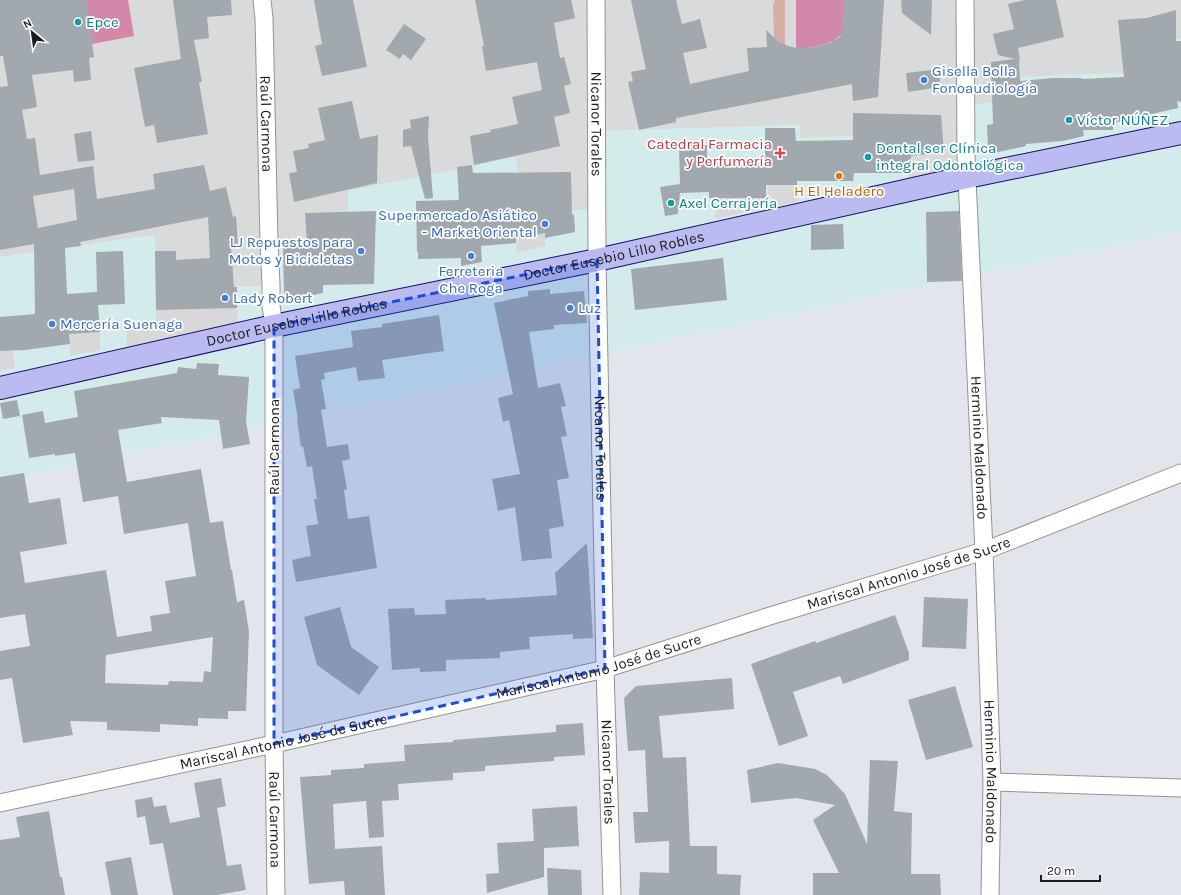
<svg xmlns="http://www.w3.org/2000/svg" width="1181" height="895" viewBox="0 0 1181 895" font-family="Karla,sans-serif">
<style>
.residential{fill:#d9dada}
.commercial{fill:#d3eceb}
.pitch{fill:#d488a9}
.parking{fill:#d8d8d8}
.water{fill:#d6afa7}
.building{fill:#a2a9ae;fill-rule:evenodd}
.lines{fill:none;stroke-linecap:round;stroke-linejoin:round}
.street-casing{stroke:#939393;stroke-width:19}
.secondary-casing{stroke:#151066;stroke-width:24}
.street{stroke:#fff;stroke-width:17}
.secondary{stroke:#bbbbf2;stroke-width:22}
.marked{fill:#1d4ed8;fill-opacity:0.2;stroke:#1d4ed8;stroke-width:3;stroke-dasharray:8 5;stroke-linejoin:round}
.culture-dot{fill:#0f9aa8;stroke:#fff;stroke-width:1.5}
.shop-dot{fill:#3f7fe0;stroke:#fff;stroke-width:1.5}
.health-dot{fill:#e0444e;stroke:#fff;stroke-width:1.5}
.food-dot{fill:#e8710a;stroke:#fff;stroke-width:1.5}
.labels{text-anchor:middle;stroke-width:3.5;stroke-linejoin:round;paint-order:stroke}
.culture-label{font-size:15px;fill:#0d838f;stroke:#fff;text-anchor:start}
.shop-label{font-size:15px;fill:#366cbe;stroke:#fff;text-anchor:start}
.street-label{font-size:15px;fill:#1c1c1c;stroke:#fff}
.health-label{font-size:15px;fill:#be3a42;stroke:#fff;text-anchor:end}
.food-label{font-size:15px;fill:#c56008;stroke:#fff}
</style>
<rect width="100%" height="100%" fill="#e2e6ec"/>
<path class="residential" d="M0 0H1181V39H1175V71L1022 77V99L967 177 908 190V134L800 138V125L597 131 596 210 520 211 516 157 349 191 348 232 263 286 208 287 157 273 154 235 0 257Z"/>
<path class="commercial" d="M1175 39H1181V232L0 481V257L154 235 157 273 209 287 263 286 261 243 348 232V191L516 157 520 211 596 210 597 131 800 125V138L908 134V190L967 177 966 105 1022 99 1021 77 1175 71Z"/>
<path class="pitch" d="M86 0H128L134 36 92 44Z
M796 0H845L842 34C830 45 813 49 796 48Z"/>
<path class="parking" d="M768 185H797V202L768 208Z
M716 198H765V208L715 219Z
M545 233V246L516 253 517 238Z
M237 308 238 324 127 348 126 326H155L156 310Z
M100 332V350L70 356 69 334Z
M0 351H13L15 368 0 371Z"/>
<path class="water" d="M775 0H785V44L779 42 774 38 773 5Z"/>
<path class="building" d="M0 0H86L94 57 89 58 91 80 74 82 73 70 32 75 37 107 22 110 27 139 35 138 40 175 93 166 97 199 155 189 153 174 204 165 210 191 226 187 233 217 236 216 238 246 231 247 234 287H237V308L156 310 155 251H176V260L210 258 208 217 80 242 81 246 65 248 67 294 97 292 96 252 123 251 125 304 98 305 100 332 69 334 70 344 25 350 0 351V317L35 314 34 244 0 250V87L8 86 3 56H0ZM74 189 77 220 38 228 33 196Z
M173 0H231L232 15 207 17 209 38 194 40 202 82H199L208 134 157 143 154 125 145 127 134 68 181 59Z
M314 0H353L367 67 322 76 315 46 322 44Z
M475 0H571L575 18 554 23 560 58 564 57 571 84 564 86 570 113 554 117 560 146 474 165 470 136 491 132 490 130 518 124 512 97 542 90 537 62 486 71 482 46H484Z
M631 0H676L682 24 700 19 707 48 683 53 690 84 749 71 747 48 767 47 766 30 779 42 785 44V45L796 48H804L816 47 829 43 840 37 845 0H884L878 97 853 101 852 84 676 118V122L639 130 628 82 633 81 631 72 646 69Z
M901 0H932L931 35 902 13Z
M1025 0H1056L1064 37 1018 48 1020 61 1019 60 1020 81 1053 78H1081L1082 79 1124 77 1118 20 1147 18 1176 10V41H1181V102L1177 101 1178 108 1113 123V130H1083L1084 136 1063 141 1026 144V146L994 153 988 147 987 125 993 124 991 62 1015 59 998 55 993 34 1014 29 1008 4Z
M404 24 426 39 411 60 403 54 400 59 386 50Z
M940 69V87L908 92 906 73Z
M352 101 360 139 378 135 377 183 294 202 289 173 297 172 293 151 309 148 308 144 325 140 318 108Z
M853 113 941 115 944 152 911 156V173H854L853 181H797V185H766V198H709V192L680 193 678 214 665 216 660 187 680 184 679 145H707V166L765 165V128H795L796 141 853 140Z
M429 116 428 137 433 198 425 199 411 146 403 147V130L411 128 410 120Z
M91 131 95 160 78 162 74 134Z
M472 165 473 173 571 172 572 215 574 214 575 232 545 238V233L516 239V243L481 246 482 262 461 266V258L418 259V252H417L416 201 459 200 457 167Z
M376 211 374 284 323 285V293L292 300 284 294 283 247 307 244 305 213Z
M959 211 962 281 927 282 926 212Z
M843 224 844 249 811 250V225Z
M723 258 727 300 635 310 631 269Z
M550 289V294L584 291 587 323 554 325V329L529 332 538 388 560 383 566 406 561 407 567 436 561 437 569 478 557 480 564 526 549 529 552 558 522 561 515 507 498 511 492 479 520 474 509 420 503 422 498 398 513 394 494 303 528 296V291Z
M439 315 444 351 382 360 385 378 358 381 356 367 324 373 325 379 321 380 326 409 321 410 327 447 348 444 350 459 342 461 347 489 344 490 348 519 369 516 377 568 296 582 292 560 311 556 306 526 318 524 314 499H317L312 466 307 467 303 446 301 447 297 419H298L293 390 300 388 295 356 353 347 351 331 382 327V324Z
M197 363 219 364 218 375 249 377 246 422 250 444 223 449 219 420 161 417 162 423 118 430 127 482 201 469 210 523 223 521 231 570H232L237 602 244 600 249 632 246 711H228V719L198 718V726L160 724V732L107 730V722L70 721 73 735 23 743 12 678 0 680V651L30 646 25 614 0 618V477L24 473 29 503 60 498 67 544 20 552 25 583 106 570 117 637 152 631 150 616 170 613 165 581 196 576 188 523 124 534 118 496 83 502 75 453 55 456V454L29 458 22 415 43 411 45 423 78 417 74 391 177 373 178 367 196 369ZM213 637 211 672 204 671 203 682 169 681 168 685 105 683 106 655Z
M17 400 20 416 3 419 0 403Z
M587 543 593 638 573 639V634L529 637 530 649 500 652V658L446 660V671L420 672V668L392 670 388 609 414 608 415 615 446 614 445 600 486 598V600L557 595 555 573Z
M924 597 968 599 966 649 922 647Z
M340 607 351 647 379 667 359 695 317 665 304 617Z
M895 615 909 653V660L843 684 840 676 793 692 808 736 779 746 751 664 815 641 816 643Z
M732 678 734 709 659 716 663 758 686 757 690 846H717V874L741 875 740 895H639L640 872 669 873V841L635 843 633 812H648L645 750 628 751 624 698 636 686Z
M955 686 973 747 926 760 908 700Z
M583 723 585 755 554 757V761L485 766V771L453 773V780L398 784 399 800 382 801 384 837 369 838 366 801 333 804 335 849 382 846 385 895H345L344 881 309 884 300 777 331 775V770L364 768V764L405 761 404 745 453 742V740L556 732V725Z
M870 760 898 761 894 811 912 813 911 874H940L941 895H813V873H839L813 820 835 805 796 798 751 803 747 770 778 763 815 769 827 775 845 794 867 844Z
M221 778 226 806 217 808 227 866 241 864 246 890 217 895H173L163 843 150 845 145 816 137 818 135 800 152 797 154 807 166 805 170 823 200 817 194 783Z
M577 806 579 846 544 848V877L487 893 486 874 499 873 497 843 534 841 532 809Z
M49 811 60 877H62L65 895H0V840L20 837 16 817Z
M131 857 138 895H111L105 862Z
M547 868 581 870 582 895H548Z"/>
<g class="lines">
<defs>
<g id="street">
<path id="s1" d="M262 0 264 18 269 242 271 285V306L274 326V744L276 895"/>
<path id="s2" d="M596 0 597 260 605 669 612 895"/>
<path id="s3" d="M965 0 966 156 984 551 992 782 990 895"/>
<path d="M992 782 1181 788"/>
<path id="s4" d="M0 803 274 744 605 669 770 616 984 551 1181 473"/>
</g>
<g id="secondary">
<path id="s5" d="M0 388 274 326 597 260 967 177 1181 133"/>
</g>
</defs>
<use href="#street" class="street-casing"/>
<use href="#secondary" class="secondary-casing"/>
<use href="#street" class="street"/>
<use href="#secondary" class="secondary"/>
</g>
<path class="marked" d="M597 260 605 669 274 744V326Z"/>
<g class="culture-dot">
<circle cx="78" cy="22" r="4"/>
<circle cx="1069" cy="120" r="4"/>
<circle cx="868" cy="157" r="4"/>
<circle cx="671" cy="203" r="4"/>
</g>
<g class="shop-dot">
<circle cx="924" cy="80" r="4"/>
<circle cx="545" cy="224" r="4"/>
<circle cx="361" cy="251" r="4"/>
<circle cx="471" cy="256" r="4"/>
<circle cx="225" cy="298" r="4"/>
<circle cx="570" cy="308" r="4"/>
<circle cx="52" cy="324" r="4"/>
</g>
<path class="health-dot" d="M778 147h4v4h4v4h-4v4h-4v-4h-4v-4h4z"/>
<circle class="food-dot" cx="839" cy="176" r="4"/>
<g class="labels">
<g class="culture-label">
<text x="86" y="27">Epce</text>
<text x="1077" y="125">Víctor NÚÑEZ</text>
<text x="876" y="153">Dental ser Clínica<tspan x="876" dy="17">integral Odontológica</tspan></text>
<text x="679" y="208">Axel Cerrajería</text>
</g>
<g class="shop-label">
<text x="932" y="76">Gisella Bolla<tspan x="932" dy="17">Fonoaudiología</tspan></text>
<text x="537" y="220" text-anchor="end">Supermercado Asiático<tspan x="537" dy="17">- Market Oriental</tspan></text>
<text x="353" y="247" text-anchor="end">LJ Repuestos para<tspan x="353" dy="17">Motos y Bicicletas</tspan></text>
<text x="471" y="276" text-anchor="middle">Ferreteria<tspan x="471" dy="17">Che Roga</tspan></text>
<text x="233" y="303">Lady Robert</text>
<text x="578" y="313">Luz</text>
<text x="60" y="329">Mercería Suenaga</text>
</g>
<g class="street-label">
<text dy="5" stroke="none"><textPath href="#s1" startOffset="124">Raúl Carmona</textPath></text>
<text dy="5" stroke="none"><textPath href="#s2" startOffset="124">Nicanor Torales</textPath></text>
<text dy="5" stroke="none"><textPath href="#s5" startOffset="628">Doctor Eusebio Lillo Robles</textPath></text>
<text dy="5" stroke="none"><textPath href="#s5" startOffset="304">Doctor Eusebio Lillo Robles</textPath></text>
<text transform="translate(274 447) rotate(-90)" y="5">Raúl Carmona</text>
<text dy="5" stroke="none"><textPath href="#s3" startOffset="448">Herminio Maldonado</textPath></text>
<text dy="5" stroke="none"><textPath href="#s2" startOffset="448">Nicanor Torales</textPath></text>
<text dy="5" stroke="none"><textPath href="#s4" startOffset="938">Mariscal Antonio José de Sucre</textPath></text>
<text dy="5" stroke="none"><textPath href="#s4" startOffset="614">Mariscal Antonio José de Sucre</textPath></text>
<text dy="5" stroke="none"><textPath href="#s4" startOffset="290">Mariscal Antonio José de Sucre</textPath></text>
<text dy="5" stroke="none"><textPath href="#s2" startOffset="772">Nicanor Torales</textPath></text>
<text dy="5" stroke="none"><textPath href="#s3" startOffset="772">Herminio Maldonado</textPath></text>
<text dy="5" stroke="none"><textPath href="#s1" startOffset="820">Raúl Carmona</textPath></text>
</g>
<g class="health-label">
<text x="772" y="149">Catedral Farmacia<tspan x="772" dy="17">y Perfumería</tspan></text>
</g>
<g class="food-label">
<text x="839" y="196">H El Heladero</text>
</g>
</g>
<g transform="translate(32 32) rotate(331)" stroke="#ffffff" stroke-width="3" paint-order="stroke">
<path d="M0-3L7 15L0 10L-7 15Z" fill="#1c1c1c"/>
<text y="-6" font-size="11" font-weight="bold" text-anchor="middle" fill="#1c1c1c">N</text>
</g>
<path d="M1041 875v6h59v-6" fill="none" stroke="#1c1c1c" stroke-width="2"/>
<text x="1047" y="875" font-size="12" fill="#1c1c1c" stroke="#ffffff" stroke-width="3" paint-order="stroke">20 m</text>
</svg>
